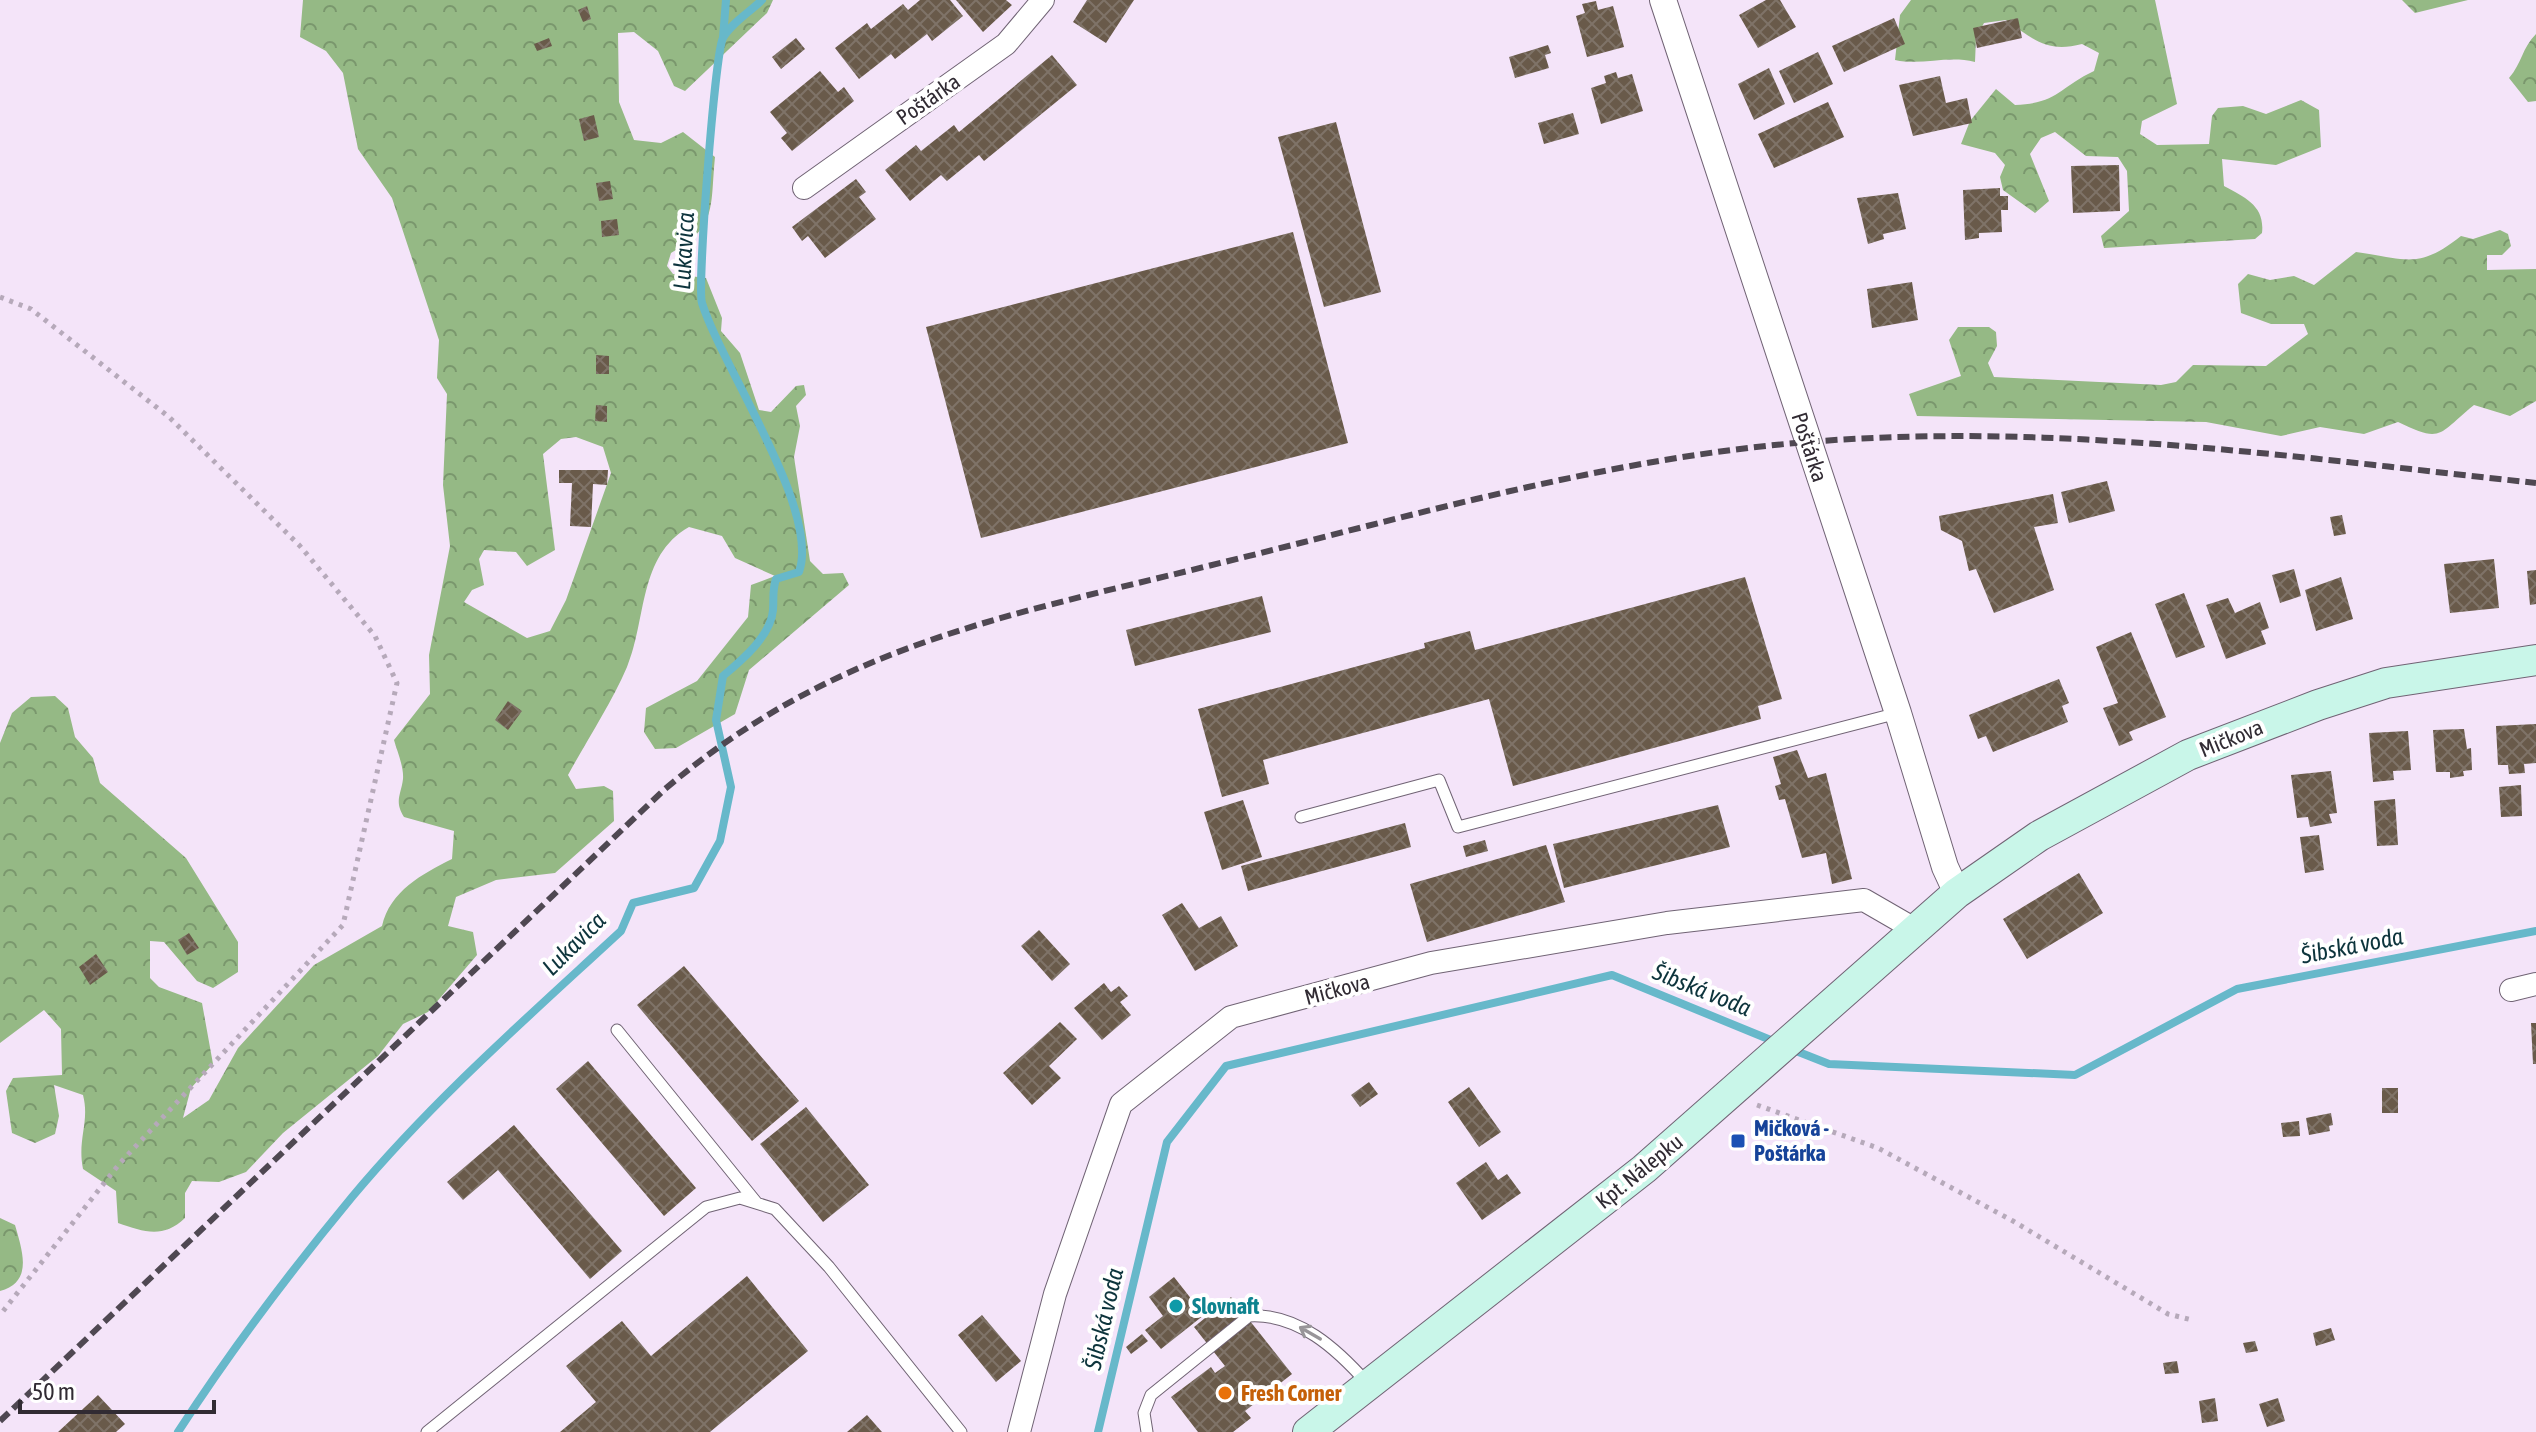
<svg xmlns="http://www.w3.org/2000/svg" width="2536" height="1432" viewBox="0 0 2536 1432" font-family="'Asap Condensed',sans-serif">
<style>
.forest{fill:url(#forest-crowns);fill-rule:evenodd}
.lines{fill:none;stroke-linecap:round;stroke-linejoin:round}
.stream{stroke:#67b8ca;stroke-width:8}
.building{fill:url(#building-cross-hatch)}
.service-casing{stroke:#706374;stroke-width:13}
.minor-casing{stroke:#706374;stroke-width:24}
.tertiary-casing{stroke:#706374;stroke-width:28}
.secondary-casing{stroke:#706374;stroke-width:32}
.path{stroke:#b6a9ba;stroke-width:5;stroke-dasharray:4 6;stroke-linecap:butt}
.service{stroke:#fff;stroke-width:11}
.minor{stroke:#fff;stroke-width:22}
.tertiary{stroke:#fff;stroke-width:26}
.secondary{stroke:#c9f6e9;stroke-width:30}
.rail{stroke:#4f4852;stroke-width:6;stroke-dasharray:12 6;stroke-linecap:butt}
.oneway{stroke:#989599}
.transit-dot{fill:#1a4fb4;stroke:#fff;stroke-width:3}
.culture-dot{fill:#0f9aa8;stroke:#fff;stroke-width:3}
.food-dot{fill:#e8710a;stroke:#fff;stroke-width:3}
.labels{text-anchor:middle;stroke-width:8;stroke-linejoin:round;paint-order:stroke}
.street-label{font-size:22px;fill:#312b33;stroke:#fff}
.transit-label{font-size:22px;font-weight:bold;fill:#164399;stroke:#fff;text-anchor:start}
.culture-label{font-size:22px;font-weight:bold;fill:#0d838f;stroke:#fff;text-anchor:start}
.food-label{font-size:22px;font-weight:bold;fill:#c56008;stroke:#fff;text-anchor:start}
.water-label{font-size:24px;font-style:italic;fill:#0d343c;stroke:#fff}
</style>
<defs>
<pattern id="forest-crowns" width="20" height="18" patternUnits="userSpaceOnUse" patternTransform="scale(2)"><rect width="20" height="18" fill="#95b985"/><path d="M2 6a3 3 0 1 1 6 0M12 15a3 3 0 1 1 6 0" fill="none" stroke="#7a976d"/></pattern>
<pattern id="building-cross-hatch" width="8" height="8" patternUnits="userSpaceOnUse" patternTransform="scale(2)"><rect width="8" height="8" fill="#695a4a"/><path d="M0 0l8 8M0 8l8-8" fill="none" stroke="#7f7368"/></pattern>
</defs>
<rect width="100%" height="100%" fill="#f4e4f9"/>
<path class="forest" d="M303 0H773L767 13 685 91 674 86 658 51 634 32 618 33 619 102 634 140 661 143 683 132 715 157C710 206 718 227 671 253L667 266 673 274 706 278 722 318 721 331 740 353 759 410 771 412 796 386 804 385 806 395 796 406 800 426 794 457 810 561 823 574 843 573 849 585 749 670 735 714 676 748 655 749 644 732 646 708 697 681 748 617 751 585 775 576 735 558 722 536 689 527C638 556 647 619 627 667 611 704 587 740 568 775L576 789 604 786 613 791 614 821 555 873 496 880 456 897 448 926 473 932 477 955 428 1012 403 1024 378 1056 283 1133 246 1172 219 1182 192 1181 185 1193V1218C163 1239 144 1232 118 1223L116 1191 83 1169C77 1139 90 1122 83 1095L54 1085 59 1116 55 1134 35 1143 12 1133 6 1091 13 1078 62 1075 61 1029 44 1010 0 1043V743L12 713 31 697 55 696 68 708 75 737 93 758 100 783 186 858 238 942V972L213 988 197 981 164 942 150 941V978L159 987 202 1003 213 1064 191 1088 183 1118 209 1100 238 1048 314 965 382 926C390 891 422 874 452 859L454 831 404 817C394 801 401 795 403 779 404 767 397 751 394 740L430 694 429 655 450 546 443 485 447 394 437 378 439 340 392 198 358 149 343 73 326 51 300 37ZM576 437 603 447 611 473 566 600 550 631 527 638 464 602 472 590 484 585 479 559 484 550 516 552 527 566 555 550 543 454 561 439Z
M1911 0H2155L2177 104 2142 121 2140 134 2157 145 2209 144 2212 116 2218 108 2243 106 2266 114 2301 100 2319 110 2321 147 2276 165 2222 159 2224 186C2246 198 2265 206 2262 233L2255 239 2104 248 2101 236 2129 211 2127 171 2118 157 2086 156 2055 132 2041 138 2030 154 2049 201 2035 213 2003 190 2000 177 2005 165 1995 153 1961 144 1970 121 1996 89 2015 105C2059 103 2058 88 2094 71L2099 53 2082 44C2047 53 2034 40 2006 20L1984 23 1976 38 1975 62C1947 55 1922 66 1895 60L1900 15Z
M2402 0H2468L2415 13Z
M2536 34V101L2528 102 2509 78C2522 63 2522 48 2536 34Z
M2500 230 2508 234 2511 246 2502 255H2487V270L2536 269V401L2510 416 2474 405C2438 434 2443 444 2398 422L2364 434 2320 427 2281 436 2206 422 1917 416 1909 394 1961 376 1949 340 1958 327H1989L1996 332 1997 346 1988 363 1994 377 2161 385 2176 382 2193 365 2266 366 2308 334 2304 324H2271L2241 313 2238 284 2248 274 2270 280 2294 276 2314 285 2356 252C2407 259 2418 270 2461 236L2473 239Z
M0 1218 15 1225C22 1250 34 1282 0 1291Z"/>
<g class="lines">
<path class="stream" d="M723 38 726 0
M1791 1049 1829 1064 2075 1075 2237 989 2536 931
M178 1432C231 1350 290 1272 352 1197 433 1100 529 1016 621 931L633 903 694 888 720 841 731 787 716 720 723 676C741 661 771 636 773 610 774 598 772 591 776 579L799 572C821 511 722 367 702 303 697 287 715 53 723 38 730 24 751 11 762 0
M1098 1432 1167 1142 1226 1066 1612 975 1778 1043"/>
</g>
<path class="building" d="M920 0H950L963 16 932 41 927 34 895 59 891 54 859 79 835 48 867 23 871 29 903 4 908 10Z
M956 0H1006L1012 5 983 32Z
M1087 0H1134L1106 43 1073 22Z
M1766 0H1780L1796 27 1758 48 1739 15Z
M1596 1 1598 10 1613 6 1624 47 1587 57 1576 16 1585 13 1582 4Z
M587 6 591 19 583 22 578 10Z
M1894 18 1905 44 1844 72 1832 46Z
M2018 18 2022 38 1977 48 1973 28Z
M549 38 552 46 537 51 534 44Z
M796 38 805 49 781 69 772 57Z
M1548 45 1551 53 1545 55 1549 68 1515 78 1509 57Z
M1818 52 1833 84 1794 103 1779 71Z
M1052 55 1077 85 984 161 979 155 947 181 941 175 910 201 885 170 916 145 921 151 954 125 959 132Z
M1769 68 1785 104 1754 120 1738 84Z
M820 71 838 92 844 87 854 101 792 151 781 138 787 133 770 112Z
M1616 72 1618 78 1632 74 1643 111 1601 124 1591 88 1606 83 1604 76Z
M1940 76 1946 103 1967 98 1972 123 1913 136 1899 85Z
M1828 102 1844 137 1774 168 1758 134Z
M1573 113 1579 134 1544 144 1538 123Z
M594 115 599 137 584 141 579 119Z
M1336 122 1381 292 1324 307 1278 137Z
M2119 165 2120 211 2073 213 2071 166Z
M856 179 866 192 859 197 876 219 825 258 808 236 802 241 792 227Z
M610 181 613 199 599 201 596 183Z
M2000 188V196H2008V210H2001L2002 232 1979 233V238L1965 240 1963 190Z
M1898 193 1906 229 1883 234 1884 239 1868 244 1857 198Z
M617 219 619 235 602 237 601 221Z
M1293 232 1348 443 981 538 926 327Z
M1912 282 1918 320 1872 328 1867 289Z
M596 355 609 356V374H596Z
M596 405 607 406V422L595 421Z
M559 470H608L607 485 593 484 591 527 570 526 572 483H559Z
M2107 481 2115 511 2069 523 2061 492Z
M2053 494 2058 523 2034 527 2054 590 1994 613 1976 569 1969 571 1962 541 1941 530 1939 516Z
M2342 515 2346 534 2334 536 2330 517Z
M2494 559 2499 608 2450 613 2444 564Z
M2294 569 2301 596 2280 603 2272 575Z
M2536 570V604L2530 605 2527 571Z
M1745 577 1782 699 1758 706 1761 719 1513 786 1489 699 1263 760 1269 784 1222 797 1198 709 1425 648 1424 643 1470 631 1475 650Z
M2341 577 2353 619 2316 631 2305 590Z
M2184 593 2205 647 2176 658 2155 604Z
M1262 596 1271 632 1135 666 1126 630Z
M2228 598 2235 613 2260 602 2269 628 2261 631 2266 644 2226 659 2206 605Z
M2131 632 2166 717 2129 732 2133 740 2119 746 2103 708 2118 703 2096 647Z
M2059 679 2069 703 2062 706 2068 722 1993 752 1986 736 1978 739 1969 715Z
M508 701 522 711 508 730 495 720Z
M2536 724V763L2524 764 2525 773 2509 774 2508 765H2498L2496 726Z
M2464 729 2467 749 2471 748 2472 770 2463 771 2464 776 2450 778V772H2436L2433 730Z
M2408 731 2411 770 2393 771 2394 780 2373 782 2369 733Z
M1797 750 1808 778 1826 773 1852 879 1832 884 1826 853 1802 858 1785 799 1779 800 1775 786 1781 784 1773 757Z
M2331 771 2337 813 2329 814 2332 823 2310 827 2308 817 2297 818 2291 775Z
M2521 785 2522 816 2501 817 2499 787Z
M2395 799 2398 845 2377 846 2374 801Z
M1243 800 1262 857 1222 870 1204 812Z
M1718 805 1730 847 1564 888 1553 844Z
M1405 823 1411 847 1248 891 1241 866Z
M2319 835 2324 870 2305 873 2300 837Z
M1485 840 1488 851 1466 857 1463 846Z
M1546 845 1565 902 1427 942 1410 884Z
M2079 873 2103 913 2027 959 2003 919Z
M1182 903 1199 928 1221 916 1238 946 1195 971 1162 915Z
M1039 930 1070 964 1052 981 1021 946Z
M189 933 199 948 187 955 178 940Z
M96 954 108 972 90 985 79 967Z
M684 966 799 1101 752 1141 637 1005Z
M1104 983 1111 992 1119 986 1128 996 1120 1002 1131 1015 1102 1040 1074 1008Z
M1060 1022 1077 1039 1049 1066 1061 1078 1032 1105 1003 1073Z
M2531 1023H2536V1064H2533Z
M588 1061 696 1188 664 1216 556 1089Z
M1369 1082 1378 1094 1360 1107 1351 1095Z
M1469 1087 1501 1132 1479 1147 1448 1102Z
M2382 1088H2398V1113H2382Z
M806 1107 869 1185 823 1222 760 1144Z
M2331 1113 2333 1125 2329 1126 2330 1131 2309 1135 2306 1118Z
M2299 1121 2300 1136 2283 1137 2281 1123Z
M514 1125 622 1251 590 1279 498 1170 463 1200 447 1182Z
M1486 1162 1498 1180 1507 1174 1521 1193 1482 1220 1456 1183Z
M747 1276 808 1351 710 1432H560L596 1402 566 1366 622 1321 651 1356Z
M1174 1277 1204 1315 1161 1349 1145 1330 1163 1316 1149 1297Z
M1231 1297 1292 1374 1245 1411 1251 1418 1233 1432H1198L1171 1397 1211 1367 1215 1373 1225 1366 1194 1327Z
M982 1315 1021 1361 996 1382 958 1335Z
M2331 1328 2335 1340 2316 1346 2313 1333Z
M1142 1334 1148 1341 1131 1354 1126 1347Z
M2255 1341 2258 1351 2246 1353 2243 1343Z
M2177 1361 2179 1373 2165 1374 2163 1363Z
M98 1395 125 1424 116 1432H58Z
M2215 1398 2218 1421 2202 1423 2199 1401Z
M2278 1398 2285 1421 2267 1427 2259 1404Z
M867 1415 882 1432H847Z"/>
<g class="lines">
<defs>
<path id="service" d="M1301 817 1439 780 1458 827 1898 713
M617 1030 756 1202
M427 1432 706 1207 740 1198 775 1209 829 1267 961 1432
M1147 1432 1144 1413 1151 1395 1249 1316C1298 1313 1337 1349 1368 1384"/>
<path id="minor" d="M804 188 1006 44 1043 0
M2511 990 2536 984
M1019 1432 1055 1294 1121 1104 1231 1017 1431 963 1667 923 1864 900 1916 930"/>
<path id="tertiary" d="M1663 0 1898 713 1945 867 1957 893"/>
<path id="secondary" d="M1308 1432 1644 1169 1957 893 2039 836 2188 755 2318 705 2386 683 2536 660"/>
</defs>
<use href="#service" class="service-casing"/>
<use href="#minor" class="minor-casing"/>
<use href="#tertiary" class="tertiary-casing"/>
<use href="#secondary" class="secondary-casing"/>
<path class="path" d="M0 297 31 309 169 417 300 546 375 636 397 683 343 925 120 1163 0 1315
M1757 1105 1878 1148 2013 1221 2168 1314 2192 1320"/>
<use href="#service" class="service"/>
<use href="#minor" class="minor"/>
<use href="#tertiary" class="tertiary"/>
<use href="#secondary" class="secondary"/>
<path class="rail" d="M0 1421 665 789C834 646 1001 617 1208 566 1406 518 1605 458 1808 442 2052 422 2294 457 2536 483"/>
</g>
<defs><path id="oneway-shaft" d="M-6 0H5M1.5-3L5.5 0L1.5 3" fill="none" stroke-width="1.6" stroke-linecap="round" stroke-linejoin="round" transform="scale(2)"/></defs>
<use class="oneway" href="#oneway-shaft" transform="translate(1310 1333) rotate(-150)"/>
<rect class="transit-dot" x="1730" y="1133" width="16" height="16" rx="4"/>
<circle class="culture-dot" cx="1176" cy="1306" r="8"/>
<circle class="food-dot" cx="1225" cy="1393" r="8"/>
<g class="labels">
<g class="street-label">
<text transform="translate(928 99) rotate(-35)" y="8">Poštárka</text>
<text transform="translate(1810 447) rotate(72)" y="8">Poštárka</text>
<text transform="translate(2231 738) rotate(-22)" y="8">Mičkova</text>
<text transform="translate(1337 989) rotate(-15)" y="8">Mičkova</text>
<text transform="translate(1639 1171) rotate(-39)" y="8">Kpt. Nálepku</text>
</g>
<g class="transit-label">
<text x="1754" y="1136">Mičková -<tspan x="1754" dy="25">Poštárka</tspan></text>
</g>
<g class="culture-label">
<text x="1192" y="1314">Slovnaft</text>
</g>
<g class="food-label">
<text x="1241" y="1401">Fresh Corner</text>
</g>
<g class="water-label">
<text transform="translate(684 251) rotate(-87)" y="8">Lukavica</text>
<text transform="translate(574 944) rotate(-45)" y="8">Lukavica</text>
<text transform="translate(2352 946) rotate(-11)" y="8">Šibská voda</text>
<text transform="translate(1702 990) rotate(22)" y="8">Šibská voda</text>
<text transform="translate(1104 1319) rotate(-77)" y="8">Šibská voda</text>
</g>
</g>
<path d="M20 1400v12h194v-12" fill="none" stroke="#312b33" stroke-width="4"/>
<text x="32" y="1400" font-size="24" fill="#312b33" stroke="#ffffff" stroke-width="6" paint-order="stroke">50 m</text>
</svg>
